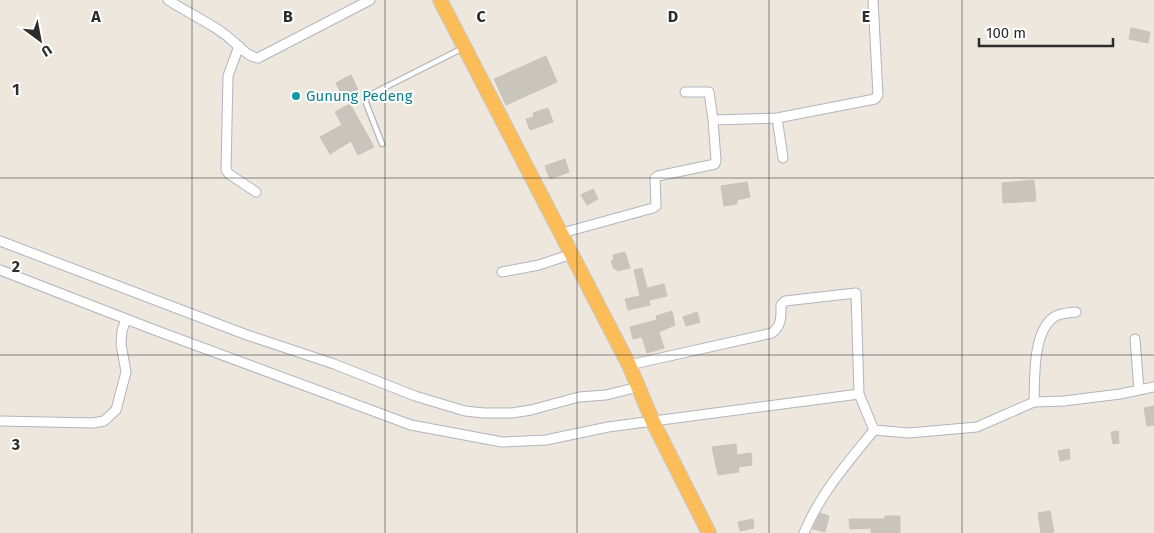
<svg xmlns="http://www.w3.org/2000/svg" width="1154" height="533" viewBox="0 0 1154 533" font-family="'Fira Sans',sans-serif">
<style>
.building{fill:#c9c5bc;stroke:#cac3b7}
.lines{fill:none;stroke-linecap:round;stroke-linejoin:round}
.service-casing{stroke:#b1b4c0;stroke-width:7}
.minor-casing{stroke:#b1b4c0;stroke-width:11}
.trunk-casing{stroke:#c8c8c8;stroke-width:16}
.service{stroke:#fff;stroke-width:4.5}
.minor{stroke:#fff;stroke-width:9}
.trunk{stroke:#fcbc58;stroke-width:14}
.grid{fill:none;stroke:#2c2c2c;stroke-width:1;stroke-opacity:0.55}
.culture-dot{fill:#0f9aa8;stroke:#fff;stroke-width:2}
.labels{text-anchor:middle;stroke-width:4;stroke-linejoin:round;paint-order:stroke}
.culture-label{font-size:15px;fill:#0d838f;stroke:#fff;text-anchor:start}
.grid-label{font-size:16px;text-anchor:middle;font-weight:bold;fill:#2c2c2c;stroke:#fff;stroke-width:4;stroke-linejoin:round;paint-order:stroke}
</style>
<rect width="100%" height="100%" fill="#eee7dd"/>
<path class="building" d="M1131 28 1150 32 1148 43 1129 39Z
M546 56 557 82 506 105 494 79Z
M351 75 358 90 343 98 336 83Z
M350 104 374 147 358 155 351 141 330 154 320 137 342 125 335 112Z
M548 108 553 122 530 130 526 119 534 117 533 113Z
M565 159 569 172 550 179 545 166Z
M1034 180 1036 201 1003 203 1002 183Z
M747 182 750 197 737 200V204L724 206 721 186Z
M593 189 598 199 587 205 581 195Z
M625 252 630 268 617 271V268L614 269 611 261 614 260 613 255Z
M642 268 647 288 664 284 667 296 649 300 650 305 628 310 625 299 640 296 634 270Z
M672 311 675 325 659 332 664 348 647 353 642 337 633 339 630 327 657 320 656 316Z
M697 312 700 322 686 326 683 317Z
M1154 406V425L1147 426 1144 408Z
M1118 431 1119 443 1113 444 1111 432Z
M736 444 737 455 751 453 752 465 738 467 739 472 718 475 712 447Z
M1069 449 1070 459 1060 461 1058 451Z
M1050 511 1054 532 1041 533 1038 513Z
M820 513 829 516 825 532 813 529Z
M885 516H900V533H871V528L850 529 849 519H885Z
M753 519 754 528 740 531 738 522Z"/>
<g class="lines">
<defs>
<path id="service" d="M382 144 366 103V97L463 48"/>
<path id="minor" d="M168 0C191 15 216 25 235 43 242 49 249 57 258 58L370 0
M239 46 228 76 226 170 229 174 256 192
M685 92H709L713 120
M777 118 783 158
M562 233 653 208 656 206 655 178 658 176 715 164 716 160 713 120 777 118 875 99 878 95 873 0
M0 241 247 335 334 364 415 396 465 411 484 413H512L531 410 579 397 606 395 638 387
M0 270 152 329 411 425 502 442 546 440 608 427 859 394 874 430C847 464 821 492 804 533
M502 272 539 265 572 254
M1135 339 1139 390
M629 365 772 333C782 325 781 317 781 305L785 301 856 293 859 394
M1034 402C1035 378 1032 333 1054 317 1060 313 1069 313 1076 312
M0 421 93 423 104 421 116 410 126 372 121 344 122 331 126 319
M874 430 909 433 977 427 1034 402 1064 401 1120 394 1154 387"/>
<path id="trunk" d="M440 0 629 365 653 422 709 533"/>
</defs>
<use href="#service" class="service-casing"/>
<use href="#minor" class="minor-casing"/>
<use href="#trunk" class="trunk-casing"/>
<use href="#service" class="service"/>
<use href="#minor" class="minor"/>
<use href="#trunk" class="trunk"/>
</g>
<path class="grid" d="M192 0V533M385 0V533M577 0V533M769 0V533M962 0V533M0 178H1154M0 355H1154"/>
<circle class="culture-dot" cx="296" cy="96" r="5"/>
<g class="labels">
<g class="culture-label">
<text x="306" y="101">Gunung Pedeng</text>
</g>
</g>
<g class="grid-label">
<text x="96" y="22">A</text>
<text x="288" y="22">B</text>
<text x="481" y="22">C</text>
<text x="673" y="22">D</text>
<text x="866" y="22">E</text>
<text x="16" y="95">1</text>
<text x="16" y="272">2</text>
<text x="16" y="450">3</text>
</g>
<g transform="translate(40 40) rotate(148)" stroke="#ffffff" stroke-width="4" paint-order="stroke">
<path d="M0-4L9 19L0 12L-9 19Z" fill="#2c2c2c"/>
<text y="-8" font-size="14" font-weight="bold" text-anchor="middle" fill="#2c2c2c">U</text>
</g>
<path d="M979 38v8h134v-8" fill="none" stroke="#2c2c2c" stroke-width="2.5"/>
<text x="986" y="38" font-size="15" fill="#2c2c2c" stroke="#ffffff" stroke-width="4" paint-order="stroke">100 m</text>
</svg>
